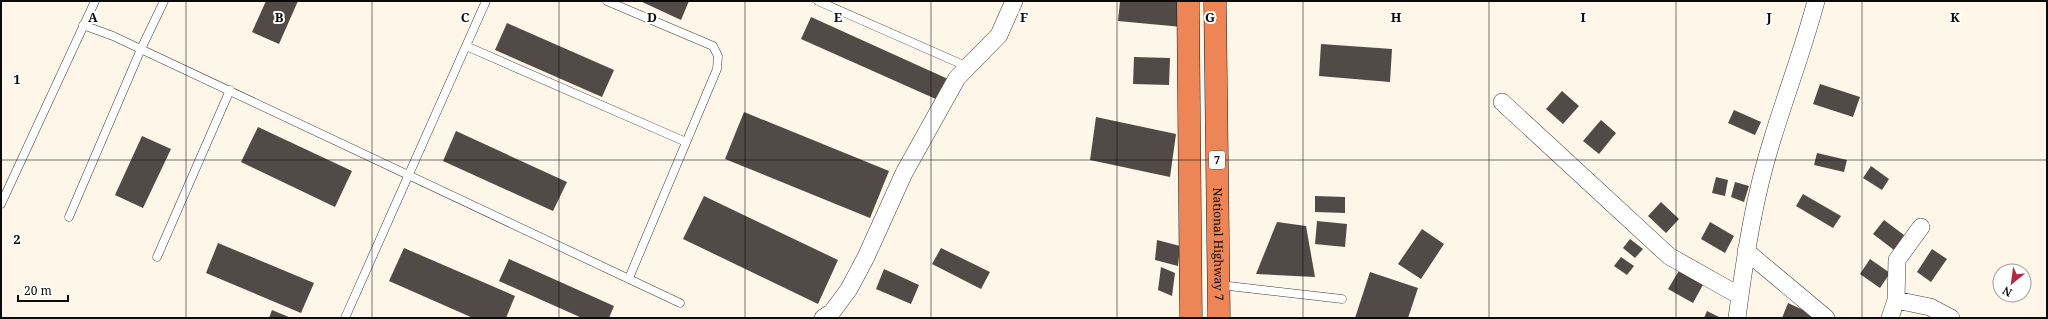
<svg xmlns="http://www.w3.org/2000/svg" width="2048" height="319" viewBox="0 0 2048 319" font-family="'Noto Serif',serif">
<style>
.building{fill:#524a47}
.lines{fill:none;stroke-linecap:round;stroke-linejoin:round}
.lane-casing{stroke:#3d3d3d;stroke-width:9}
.street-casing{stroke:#3d3d3d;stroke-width:18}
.highway-casing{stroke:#1b1b1b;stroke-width:23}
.lane{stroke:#fff;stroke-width:8}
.street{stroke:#fff;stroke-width:17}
.highway{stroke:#ed8557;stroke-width:22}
.grid{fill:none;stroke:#0a0a0a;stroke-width:1;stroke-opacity:0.55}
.labels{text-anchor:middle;stroke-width:4;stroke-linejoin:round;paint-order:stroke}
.shield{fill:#fff;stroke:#545454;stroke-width:1}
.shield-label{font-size:11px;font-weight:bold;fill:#0a0a0a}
.street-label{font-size:12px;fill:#0a0a0a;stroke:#fff}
.grid-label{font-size:13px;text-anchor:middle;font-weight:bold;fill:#0a0a0a;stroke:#fff;stroke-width:4;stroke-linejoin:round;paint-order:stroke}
</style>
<rect width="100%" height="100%" fill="#fef6e8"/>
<path class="building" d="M266 1H298L279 44 252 32Z
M640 1H689L681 20Z
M1120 1H1185L1182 27 1118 21Z
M811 17 948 79 938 100 801 39Z
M507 23 614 70 602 97 495 50Z
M1321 44 1392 49 1390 82 1319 76Z
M1134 57 1170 58 1169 85 1133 84Z
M1820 84 1860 97 1853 117 1813 104Z
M1562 91 1579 106 1563 124 1546 109Z
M1734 110 1761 122 1755 135 1728 123Z
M744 112 889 171 870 218 725 159Z
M1096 117 1176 134 1170 177 1090 160Z
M1601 120 1616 133 1599 154 1583 141Z
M258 127 352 171 335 207 241 162Z
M456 131 567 182 553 211 443 161Z
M142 136 171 149 143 208 115 195Z
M1817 153 1847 160 1844 172 1814 165Z
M1871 166 1889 179 1882 190 1863 178Z
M1716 177 1728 180 1725 196 1712 193Z
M1735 182 1749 186 1744 202 1731 197Z
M1803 194 1841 216 1833 228 1796 206Z
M704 196 838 260 818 304 683 239Z
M1315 196 1345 197V213L1315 212Z
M1661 202 1679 219 1666 233 1648 216Z
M1884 220 1904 235 1894 250 1873 234Z
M1317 221 1347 224 1345 247 1315 244Z
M1277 222 1306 226 1315 277 1256 274Z
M1710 222 1734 236 1725 253 1701 239Z
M1422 229 1444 244 1421 279 1398 264Z
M1630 239 1643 249 1635 258 1623 248Z
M1157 240 1180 246 1178 266 1155 260Z
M218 243 314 283 301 313 206 273Z
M404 248 515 296 506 318H473L389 281Z
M941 248 990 272 981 289 932 264Z
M1932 249 1947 259 1931 282 1917 272Z
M1621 257 1634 266 1627 275 1614 266Z
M509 259 614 306 609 318H582L499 281Z
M1870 259 1890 273 1880 288 1860 274Z
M1161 267 1175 273 1172 296 1158 290Z
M884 269 919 285 911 304 876 289Z
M1680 269 1704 283 1693 303 1668 289Z
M1370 272 1418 288 1408 318H1355Z
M1788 303 1821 318H1782Z
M272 310 291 318H269Z
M1707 311 1721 318H1704Z"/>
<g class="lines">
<defs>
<path id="lane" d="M607 1 713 46 718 56 717 69 629 278
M818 1 968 67
M83 25 113 36 680 303
M466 46 686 142
M1 204 95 1
M69 217 141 49 164 1
M157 257 230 90
M1220 285 1342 299
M345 318 486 1"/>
<path id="street" d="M1502 102 1669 256 1740 296
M1746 251 1826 318
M1896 300 1930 307 1951 318
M823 318 832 312 849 289 866 257 904 173 957 78 999 35 1014 1
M1737 318C1745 257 1754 196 1773 137 1787 91 1804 47 1816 1
M1890 318 1896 300 1897 260 1921 227"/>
<g id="highway">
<path d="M1188 1 1191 318"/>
<path id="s1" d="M1215 1 1219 318"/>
</g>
</defs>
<use href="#lane" class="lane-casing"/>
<use href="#street" class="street-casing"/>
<use href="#highway" class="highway-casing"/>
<use href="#lane" class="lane"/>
<use href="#street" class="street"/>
<use href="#highway" class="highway"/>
</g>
<path class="grid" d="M186 1V318M372 1V318M559 1V318M745 1V318M931 1V318M1117 1V318M1303 1V318M1489 1V318M1676 1V318M1862 1V318M1 160H2047"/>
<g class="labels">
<rect class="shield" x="1209" y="151" width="16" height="18" rx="3"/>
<g class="shield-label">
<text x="1217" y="164">7</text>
</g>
<g class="street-label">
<text dy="4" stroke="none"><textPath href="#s1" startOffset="243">National Highway 7</textPath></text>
</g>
</g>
<g class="grid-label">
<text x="93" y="22">A</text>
<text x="279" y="22">B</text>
<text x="465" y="22">C</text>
<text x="652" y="22">D</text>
<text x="838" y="22">E</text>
<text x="1024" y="22">F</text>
<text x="1210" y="22">G</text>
<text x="1396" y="22">H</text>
<text x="1583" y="22">I</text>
<text x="1769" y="22">J</text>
<text x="1955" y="22">K</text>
<text x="17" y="84">1</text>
<text x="17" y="244">2</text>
</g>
<rect width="2048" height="319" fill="none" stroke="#0a0a0a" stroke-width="4"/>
<g transform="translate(2012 283) rotate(209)"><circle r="19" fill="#ffffff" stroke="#9d9d9d"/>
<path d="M0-3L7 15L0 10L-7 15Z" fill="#b12b46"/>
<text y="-6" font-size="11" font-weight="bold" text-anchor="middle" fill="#0a0a0a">N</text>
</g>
<path d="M18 295v6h50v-6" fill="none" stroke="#0a0a0a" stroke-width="2"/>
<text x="24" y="295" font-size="12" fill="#0a0a0a" stroke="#ffffff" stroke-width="3" paint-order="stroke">20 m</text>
</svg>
